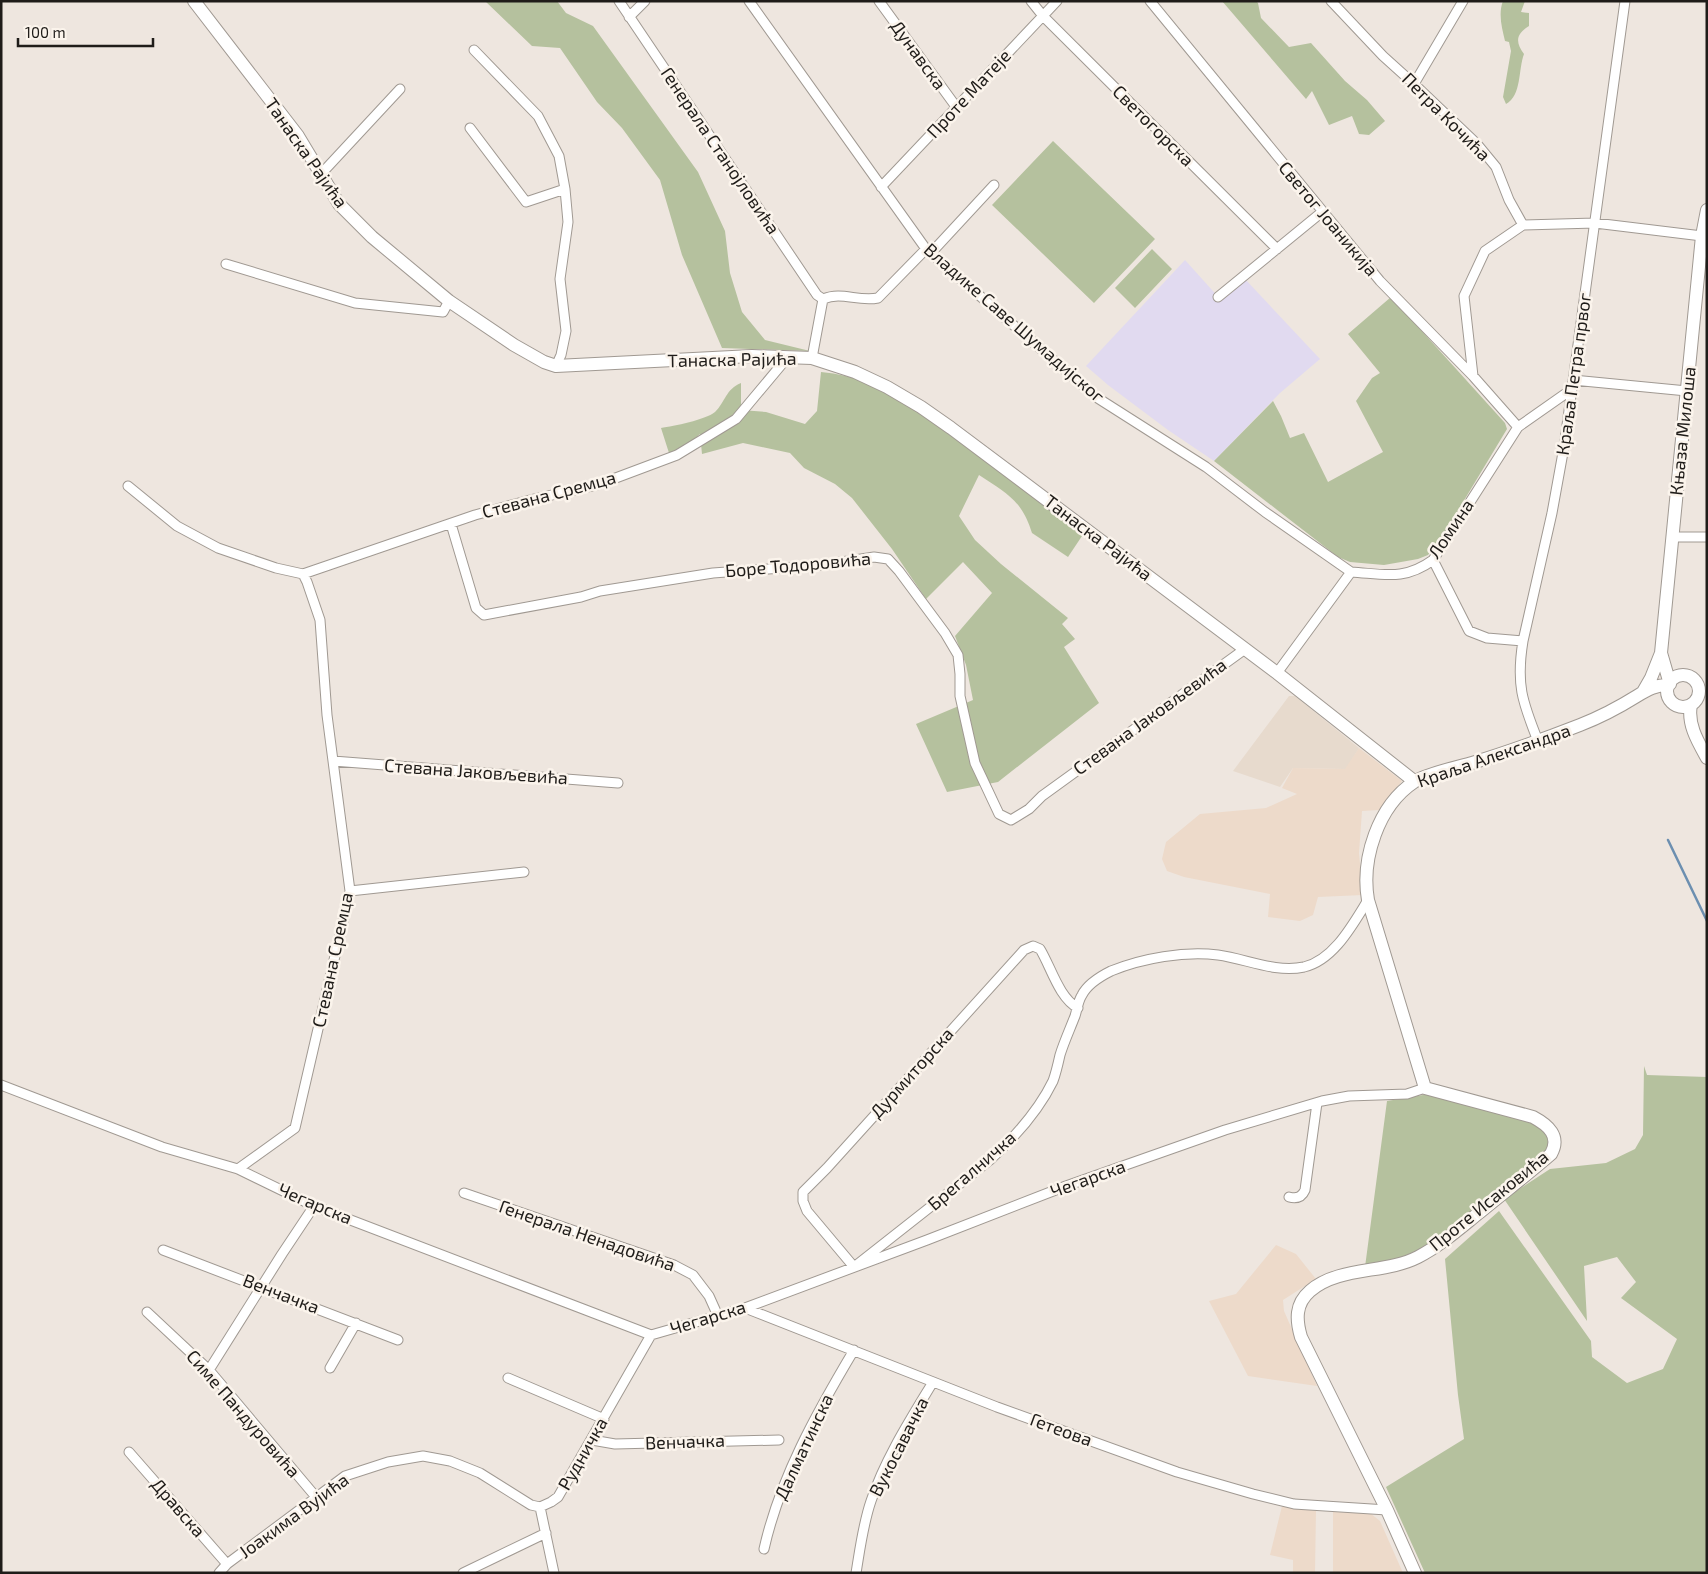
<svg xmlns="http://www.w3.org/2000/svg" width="1708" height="1574" viewBox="0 0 1708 1574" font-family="'Exo 2',sans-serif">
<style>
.built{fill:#e7dacd}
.industrial{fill:#eddaca}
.education{fill:#e1daf0}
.green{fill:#b5c19e}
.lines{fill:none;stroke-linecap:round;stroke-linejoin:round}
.stream{stroke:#6c8fb0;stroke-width:2.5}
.street-casing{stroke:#a09992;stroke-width:11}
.secondary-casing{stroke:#a09992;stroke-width:14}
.street{stroke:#fff;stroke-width:9}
.secondary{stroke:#fff;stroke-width:12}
.labels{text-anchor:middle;stroke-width:5;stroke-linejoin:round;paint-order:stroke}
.street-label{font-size:18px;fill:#1f1c19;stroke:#fbf4ec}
</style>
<rect width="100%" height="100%" fill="#eee6df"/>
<path class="built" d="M1289 696H1295L1359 748 1346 769 1293 768 1280 787 1233 771Z"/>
<path class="industrial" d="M1359 748 1402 781 1379 810 1362 811 1359 853 1363 895 1318 897 1313 915 1300 921 1268 917 1270 894 1184 877 1167 871 1162 859 1166 842 1200 814 1266 808 1297 794 1282 788 1293 768 1345 769Z
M1276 1245 1296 1254 1316 1279 1283 1300 1284 1311 1317 1386 1248 1376 1209 1301 1236 1294Z
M1282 1506 1316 1511 1315 1573H1293V1560L1270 1555Z
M1333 1512 1370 1513 1380 1521 1403 1573H1333Z"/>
<path class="education" d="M1185 260 1221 300 1245 279 1320 359 1280 393 1214 461 1168 430 1108 385 1086 366Z"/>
<path class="green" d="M485 1H557L566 13 593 26 698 172 725 231 730 273 742 312 765 340 810 351 722 348 682 255 660 180 622 128 597 102 560 48 532 46Z
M1222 1H1256L1258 3 1261 18 1289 47 1311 43 1345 81 1367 100 1385 121 1369 135 1359 134 1352 116 1329 125 1312 91 1306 99Z
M1503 1H1525L1521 12 1529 13V26C1516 34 1515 42 1524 54 1518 70 1522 95 1506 104L1503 97 1511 51 1509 42 1505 41C1502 28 1498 14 1503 1Z
M1053 141 1155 239 1094 303 992 205Z
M1152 249 1172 269 1135 308 1115 288Z
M1391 297 1505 423 1507 429 1442 537 1428 555 1418 559 1384 565 1350 562 1338 557 1214 461 1273 401 1281 416 1290 438 1304 433 1328 482 1383 452 1356 401 1372 378 1380 373 1348 334Z
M821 372C888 378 943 423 994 463 1024 486 1054 510 1084 533L1068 557 1032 533C1022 500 1006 493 979 475L959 516 975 540 1001 564 1068 618 1062 624 1075 639 1064 647 1099 703 998 782 947 792 916 724 973 700 966 665 955 636 992 593 963 562 926 599 892 549 852 498 835 484 804 468 790 453 743 443 702 454 700 434 686 446 669 453 661 428C674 426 705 420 715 412 726 401 725 390 741 383V410L766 412 805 424 817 411Z
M1644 1066 1647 1075 1707 1077V1573H1425L1386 1487 1464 1439 1458 1395 1445 1259 1499 1211 1591 1341 1592 1357 1627 1383 1663 1369 1677 1339 1621 1298 1636 1282 1617 1257 1584 1266 1587 1321 1504 1199 1550 1169 1606 1163 1635 1149 1643 1135Z
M1423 1095H1433L1543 1126 1548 1136 1550 1146 1543 1157 1437 1241 1403 1257 1365 1267 1387 1101Z"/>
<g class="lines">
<path class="stream" d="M1668 840 1707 921"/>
<defs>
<path id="street" d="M619 1 817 295 823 299
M749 1 926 249 1096 397 1206 467 1265 512 1351 572
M879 1 957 108
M1031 1 1043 16 1277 249
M1150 1 1380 281 1473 376 1518 427
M1331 1 1383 56 1414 84 1477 144 1496 167 1509 200 1523 225 1595 223 1702 236
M629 17 645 1
M474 50 538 116 559 156 565 189 568 222 560 279 566 331 561 355 556 366
M1414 84 1463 1
M470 128 526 202 565 189
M321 174 400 89
M881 187 1057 1
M931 253 994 185
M226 264 355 303 443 312 449 301
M1218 297 1322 212
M812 358 823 299C842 291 857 302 878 298L926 249
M1473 376 1464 296 1485 251 1523 225
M1573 380 1687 391
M128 486 177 526 218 548 276 568 303 574 475 515 534 499 597 485 677 455 736 419 787 358
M451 524 476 608 484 615 581 597 600 591 713 573 822 565 874 557 888 559 899 571 945 633 958 655 960 674V696L975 763 999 814 1011 820 1029 809 1042 796 1245 649
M1672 537H1707
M1433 560 1469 631 1487 638 1523 641
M1277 673 1351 572C1384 574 1404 581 1433 560L1518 427 1565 394 1571 393
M1538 741C1522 701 1516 684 1523 641L1552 513 1564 447 1625 1
M333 761 618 783
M350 891 524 872
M1078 1008C1059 998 1051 967 1040 949L1033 946 1024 950 827 1168 803 1192V1201L807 1211 854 1267 990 1160C1015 1137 1038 1112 1053 1081 1056 1073 1058 1064 1060 1055 1064 1042 1070 1029 1075 1016 1077 1010 1078 1001 1082 995 1087 985 1101 976 1111 971 1143 958 1184 951 1218 955 1247 959 1275 973 1304 967 1334 960 1353 924 1368 900
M1 1085 162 1147 238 1169 314 1206 651 1335 745 1308 927 1240 1066 1186 1225 1130 1322 1101 1349 1096 1407 1094 1425 1088
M238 1169 295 1128 350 891 327 715 320 620 307 582 303 574
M464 1193 674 1265 693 1275 709 1296 718 1316
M1289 1197C1297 1199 1302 1197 1305 1190L1317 1103
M163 1250 398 1340
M745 1308 997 1407 1177 1472 1253 1494 1294 1504 1387 1510
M147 1312 209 1370 316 1497
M330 1368 356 1323
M209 1370 282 1254 314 1206
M508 1378 604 1419
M592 1440 615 1444 779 1440
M129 1452 227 1564
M540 1507 551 1502 558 1497 651 1335
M540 1507 554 1573
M764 1549C780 1478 817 1412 854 1350
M219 1573 227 1564 345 1476 388 1462 423 1456 450 1461 480 1473 531 1505 540 1507
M463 1573 546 1533
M856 1573C860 1549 863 1524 871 1501 885 1459 910 1420 933 1382"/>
<path id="secondary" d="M194 1 298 136 339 204 372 237 449 301 514 345 544 362 556 366 752 356 812 358 855 372 887 387 921 407 951 428 1277 673 1414 781
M1667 691a16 16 0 1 1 32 0a16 16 0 1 1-32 0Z
M1670 684 1661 653 1702 236 1707 210
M1643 692 1651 678 1661 653
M1691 705C1687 724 1698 742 1707 758
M1415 1573 1387 1510 1301 1337C1296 1320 1295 1304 1310 1291 1339 1266 1385 1274 1418 1257 1441 1245 1460 1228 1480 1212 1503 1193 1528 1174 1551 1154 1561 1136 1548 1125 1533 1117L1425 1088 1368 900C1361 859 1378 806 1414 782 1425 774 1458 767 1472 763 1508 752 1544 739 1580 725 1598 718 1621 706 1637 696 1648 689 1656 685 1669 685"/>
</defs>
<use href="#street" class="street-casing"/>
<use href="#secondary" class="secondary-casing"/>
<use href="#street" class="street"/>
<use href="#secondary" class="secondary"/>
</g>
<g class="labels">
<g class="street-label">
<text transform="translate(918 55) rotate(54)" y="6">Дунавска</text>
<text transform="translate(969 94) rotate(-47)" y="6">Проте Матеје</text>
<text transform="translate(1446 117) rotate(45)" y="6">Петра Кочића</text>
<text transform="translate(1153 126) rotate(45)" y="6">Светогорска</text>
<text transform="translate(720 151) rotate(56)" y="6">Генерала Станојловића</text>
<text transform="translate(306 153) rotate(55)" y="6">Танаска Рајића</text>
<text transform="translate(1328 219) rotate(50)" y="6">Светог Јоаникија</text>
<text transform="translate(1014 323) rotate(41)" y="6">Владике Саве Шумадијског</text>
<text transform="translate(732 360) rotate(-1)" y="6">Танаска Рајића</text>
<text transform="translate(1574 374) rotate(-82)" y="6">Краља Петра првог</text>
<text transform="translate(1683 431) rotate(-84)" y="6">Књаза Милоша</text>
<text transform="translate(549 495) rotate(-15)" y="6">Стевана Сремца</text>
<text transform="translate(1451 529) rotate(-56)" y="6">Ломина</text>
<text transform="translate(1098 538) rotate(37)" y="6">Танаска Рајића</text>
<text transform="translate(798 565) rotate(-5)" y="6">Боре Тодоровића</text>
<text transform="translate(1150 717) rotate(-36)" y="6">Стевана Јаковљевића</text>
<text transform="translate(1494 756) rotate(-19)" y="6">Краља Александра</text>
<text transform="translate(476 772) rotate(4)" y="6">Стевана Јаковљевића</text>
<text transform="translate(333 960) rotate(-78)" y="6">Стевана Сремца</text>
<text transform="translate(912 1073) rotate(-48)" y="6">Дурмиторска</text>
<text transform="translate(972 1171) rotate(-41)" y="6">Брегалничка</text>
<text transform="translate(1088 1179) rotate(-20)" y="6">Чегарска</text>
<text transform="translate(1489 1201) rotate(-39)" y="6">Проте Исаковића</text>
<text transform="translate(315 1204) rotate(23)" y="6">Чегарска</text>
<text transform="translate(587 1236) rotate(19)" y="6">Генерала Ненадовића</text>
<text transform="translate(281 1294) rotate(21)" y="6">Венчачка</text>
<text transform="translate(708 1318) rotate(-17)" y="6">Чегарска</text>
<text transform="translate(243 1414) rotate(49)" y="6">Симе Пандуровића</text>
<text transform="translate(1061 1430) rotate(20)" y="6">Гетеова</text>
<text transform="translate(685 1442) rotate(-2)" y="6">Венчачка</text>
<text transform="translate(804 1447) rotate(-65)" y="6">Далматинска</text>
<text transform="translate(899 1447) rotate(-63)" y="6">Вукосавачка</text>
<text transform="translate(583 1454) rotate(-60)" y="6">Рудничка</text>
<text transform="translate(178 1508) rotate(49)" y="6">Дравска</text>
<text transform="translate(294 1516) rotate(-36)" y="6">Јоакима Вујића</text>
</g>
</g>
<rect width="1708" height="1574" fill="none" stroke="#1f1c19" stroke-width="5"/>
<path d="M18 38v8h135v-8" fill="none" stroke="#1f1c19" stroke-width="2.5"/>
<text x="25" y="38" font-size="15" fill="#1f1c19" stroke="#fbf4ec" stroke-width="4" paint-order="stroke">100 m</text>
</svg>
